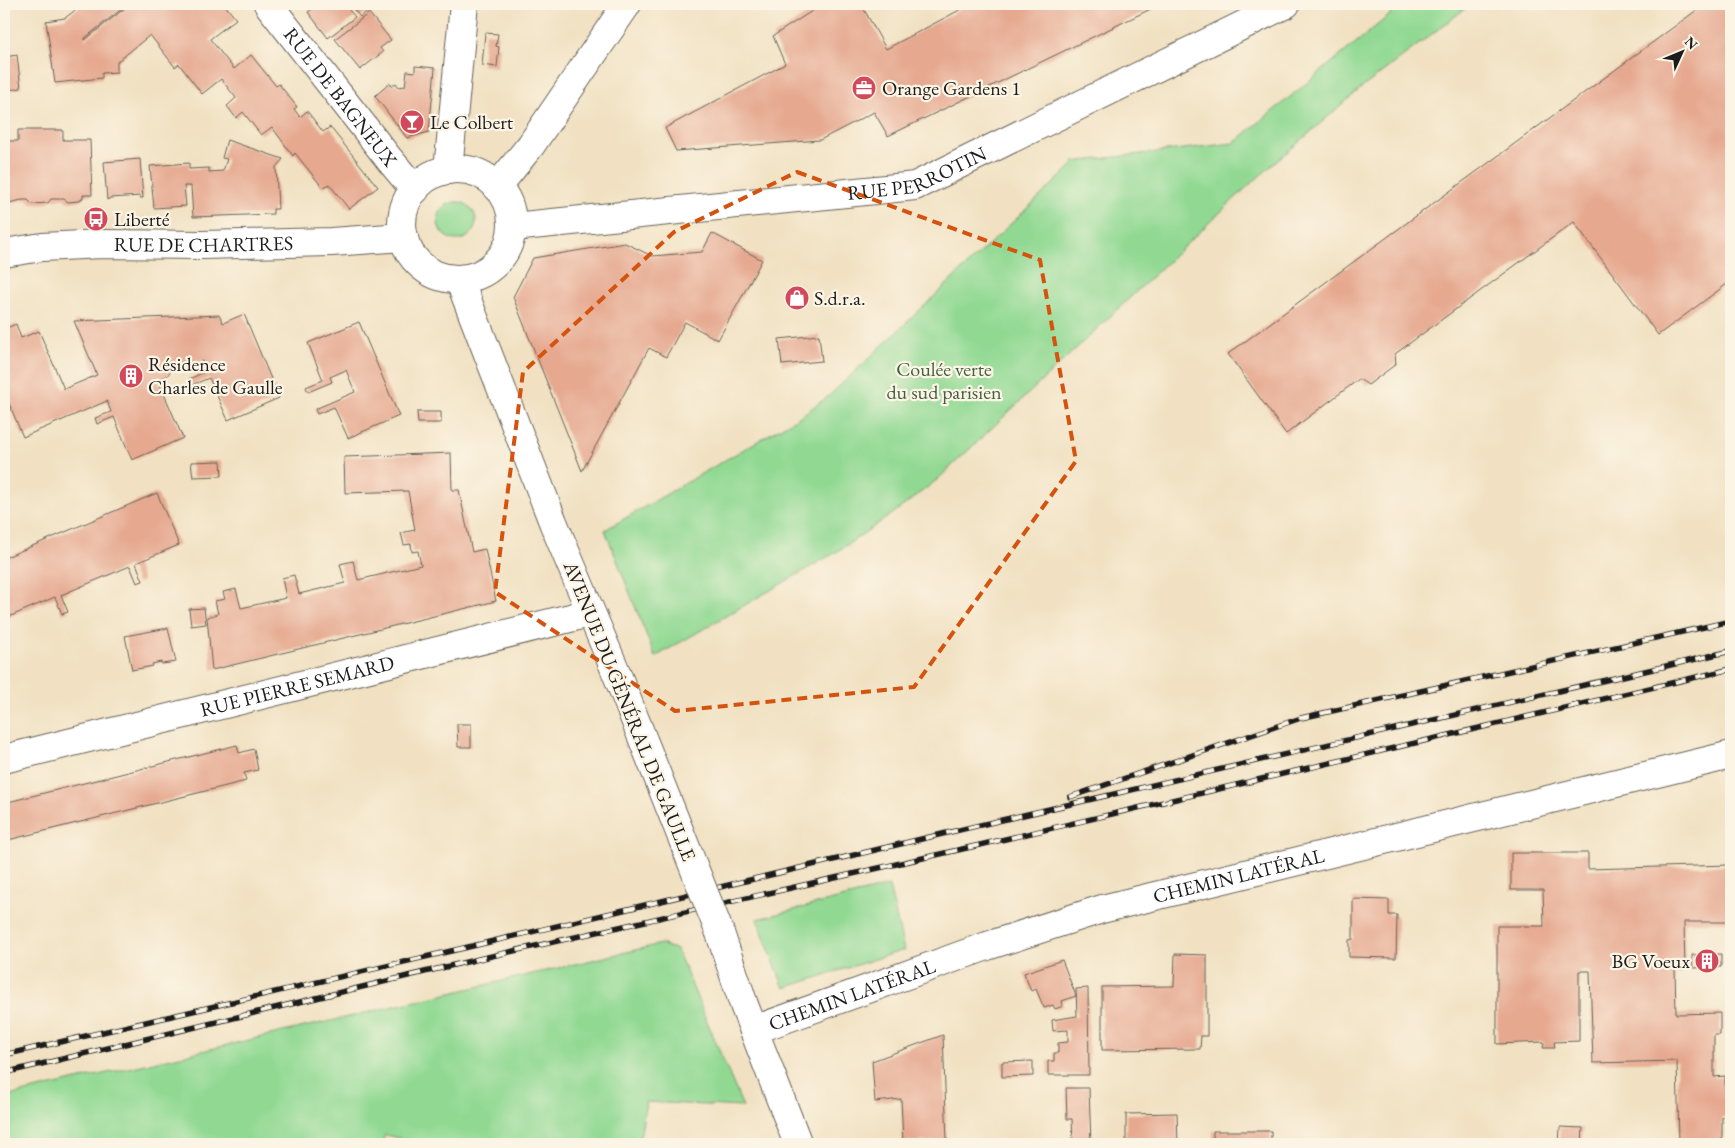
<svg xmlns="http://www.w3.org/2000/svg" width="1735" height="1148" viewBox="0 0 1735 1148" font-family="'EB Garamond',serif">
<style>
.green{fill:#91d993;stroke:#567a58}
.building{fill:#e6a990}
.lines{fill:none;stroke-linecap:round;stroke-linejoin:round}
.street-casing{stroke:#676156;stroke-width:30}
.secondary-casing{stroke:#676156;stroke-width:30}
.street{stroke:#fff;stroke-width:28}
.secondary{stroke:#fff;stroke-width:28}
.rail-casing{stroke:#1c1c1c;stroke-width:5.5}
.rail{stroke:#fcf5e5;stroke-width:4;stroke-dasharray:11;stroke-linecap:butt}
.secondary-bridge-casing{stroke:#676156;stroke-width:30;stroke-linecap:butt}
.secondary-bridge{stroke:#fff;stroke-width:28}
.marked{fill:none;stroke:#d4530e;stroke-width:4;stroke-dasharray:10 6;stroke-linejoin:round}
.labels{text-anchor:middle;stroke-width:4.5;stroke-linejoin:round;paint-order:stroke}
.poi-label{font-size:20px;fill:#1c1c1c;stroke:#fcf5e5;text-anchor:start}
.street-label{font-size:20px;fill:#1c1c1c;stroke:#fcf5e5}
.park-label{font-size:20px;fill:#455e46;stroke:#fcf5e5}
</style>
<rect width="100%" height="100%" fill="#fcf5e5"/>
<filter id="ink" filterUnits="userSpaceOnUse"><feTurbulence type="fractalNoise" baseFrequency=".02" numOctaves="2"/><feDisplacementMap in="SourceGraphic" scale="10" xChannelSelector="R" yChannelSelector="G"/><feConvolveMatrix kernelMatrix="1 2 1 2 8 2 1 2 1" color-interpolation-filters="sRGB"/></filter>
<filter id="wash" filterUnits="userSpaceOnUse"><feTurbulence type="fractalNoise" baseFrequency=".0096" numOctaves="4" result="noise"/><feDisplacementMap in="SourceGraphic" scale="20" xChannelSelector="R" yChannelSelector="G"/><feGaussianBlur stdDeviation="1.12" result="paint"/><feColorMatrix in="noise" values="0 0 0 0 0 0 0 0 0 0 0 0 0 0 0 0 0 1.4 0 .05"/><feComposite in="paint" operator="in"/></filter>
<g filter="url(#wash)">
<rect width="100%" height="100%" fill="#f1e1c2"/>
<path class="green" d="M1403 4H1471L1359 90 1247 187 938 479 898 510 838 551 655 657 605 530 799 417 829 396 1074 164 1073 162 1234 143Z
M438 221a19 19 0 1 1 38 0a19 19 0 1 1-38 0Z
M889 886 904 950 784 988 757 919Z
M661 944 677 950 743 1107 646 1102 639 1144H426L385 1135 382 1144H4V1097Z"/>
<g id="blocks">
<path class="building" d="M83 4H128L85 38V40L130 4H224L236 19 210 39 234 69 251 55 276 86 279 84 297 107 294 109 300 117 307 111 323 132 330 127 378 187 349 209 329 184 323 188 295 153 293 156 272 127 261 135 243 112 236 118 227 106 236 98 221 79 202 94 179 64 175 67 150 35 117 62V72L102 73V78L55 83 46 21 65 18Z
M319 4H344L355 17 328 38 308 12Z
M349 4 366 5 376 4 360 17Z
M823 4H861L886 49 971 4H1161L888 136 874 112 820 140 676 151 665 128 785 64 773 36Z
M1705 4H1731V281L1658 335 1574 222 1395 354 1396 364 1368 385 1359 379 1286 434 1228 354Z
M369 13 391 40 380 48 383 52 360 70 335 39Z
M485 33 498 34 496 46 499 47 497 67 482 65Z
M17 55 21 88 4 91V57Z
M415 66 435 68 429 132 407 138 375 96 390 83 392 86 396 83 399 87 405 86 407 71 415 72Z
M18 130H63V140H90L92 195H83V198L79 201 68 202 64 199H51L48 203 32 204 28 200H22L4 204V141H18Z
M227 140 283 159 276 167 278 209H273V214L193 217 191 186H184L186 206 154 208 150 166 189 163V169L209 168V172L223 171 227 159 222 158Z
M140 159 143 198H140V196L110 198 107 200 104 162Z
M712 233 762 260 718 340 685 322 666 357 649 348 582 471 513 297 533 258 625 243 652 256 702 252Z
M244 314 279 398 228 420 209 378 192 385 189 379 207 371 202 361 195 365 182 362 174 366 167 376 158 380 183 438 132 460 114 417 97 424 95 418 111 412 107 401 23 437 8 401 4 403V396L6 395 4 391V329L16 324 21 338 39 331 64 389 97 375 74 321 219 315 223 323Z
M359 322 399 416 348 438 334 407 317 414 315 409 355 392 346 370 330 377 332 382 308 392 306 387 323 380 308 343Z
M819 335 822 361 782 365 779 339Z
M417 412H441V423H418Z
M451 453 452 490H459L472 552 485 549 496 601 212 670 207 617 218 614 215 601 225 599 223 592 236 589 241 608 286 598 282 578 294 575 299 594 345 583 340 564 353 561 358 580 421 565 418 551 412 552 411 544 404 545 401 533 415 530 408 491 345 493 344 457Z
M221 461 222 476 193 477 191 462Z
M157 493 179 545 136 563 143 581 137 583 130 566 61 595 68 612 62 614 55 597 4 619V558Z
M204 608 206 624 191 626 189 609Z
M168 628 176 662 162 664 161 662 152 664 153 666 132 670 125 636Z
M457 724H471V747H458Z
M237 745 239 753 254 749 258 770 244 773 246 781 4 841V803Z
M1511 853H1588V869L1731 865V922H1684L1685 969H1675L1676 1014 1720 1013V1035H1714V1077L1725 1076 1726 1117H1722V1144H1679L1677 1061 1593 1063 1590 971H1579V1041L1554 1042 1555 1048H1543L1544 1042 1497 1044V926H1544L1543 890H1511Z
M1353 899 1389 900V915H1397L1396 958 1349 957V940L1353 939Z
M1175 954 1207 955V1036H1201L1200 1049 1102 1050V987L1174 986Z
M1721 954V967L1693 968 1692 955Z
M1062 960 1076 996 1062 1001 1063 1006 1055 1009 1053 1005 1044 1008 1036 989 1031 991 1024 973Z
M1088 988 1089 1075H1048V1061H1054V1053H1058V1043L1068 1042V1030L1053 1031 1052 1020 1077 1016 1076 989Z
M943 1035 947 1141 903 1142 901 1099 875 1102 872 1061Z
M1033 1061V1076L1002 1077V1062Z
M1066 1088H1089L1091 1144H1073L1072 1119H1067Z
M1177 1113 1178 1144H1126V1114Z
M1560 1127 1583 1128 1582 1144H1559Z
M1213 1131H1271V1144H1213Z"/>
</g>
</g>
<g filter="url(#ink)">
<use href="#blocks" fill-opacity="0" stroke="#676156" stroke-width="1"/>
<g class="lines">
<defs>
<g id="street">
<path d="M448 170 464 4"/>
<path id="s1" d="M4 759 590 613"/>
</g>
<g id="secondary">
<path id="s2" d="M268 4 389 159 415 190"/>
<circle cx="457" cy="224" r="55"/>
<path d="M497 187 531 145 627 4"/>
<path id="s3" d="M513 227 915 186 1286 4"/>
<path id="s4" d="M4 253 42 247 102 244 202 245 331 242 404 237"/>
<path d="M459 279 553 522 616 672"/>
<path d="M720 933 744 1005 798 1144"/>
<path id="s5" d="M754 1030 987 946 1102 909 1731 755"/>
</g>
</defs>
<use href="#street" class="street-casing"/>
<use href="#secondary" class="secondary-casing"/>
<use href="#street" class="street"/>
<use href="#secondary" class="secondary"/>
<defs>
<path id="rail" d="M1070 797 1301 718 1731 621
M4 1055 481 944 976 826 1731 651
M4 1073 483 958 980 845 1731 669"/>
</defs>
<use href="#rail" class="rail-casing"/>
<use href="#rail" class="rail"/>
<defs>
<path id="secondary-bridge" d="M616 672 720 933"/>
</defs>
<use href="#secondary-bridge" class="secondary-bridge-casing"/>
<use href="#secondary-bridge" class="secondary-bridge"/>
</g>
</g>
<path class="marked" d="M797 172 1040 260 1076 461 914 687 675 711 495 592 523 372 674 232Z"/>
<defs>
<symbol id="office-disc" viewBox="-11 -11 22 22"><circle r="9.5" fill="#d1495b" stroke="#fcf5e5"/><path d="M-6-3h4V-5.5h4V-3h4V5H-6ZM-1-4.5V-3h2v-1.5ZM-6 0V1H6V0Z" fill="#fff"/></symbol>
<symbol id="bar-disc" viewBox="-11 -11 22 22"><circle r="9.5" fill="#d1495b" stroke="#fcf5e5"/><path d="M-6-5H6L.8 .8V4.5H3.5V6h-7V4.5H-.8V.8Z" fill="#fff"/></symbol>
<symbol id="bus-disc" viewBox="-11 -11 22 22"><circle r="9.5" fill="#d1495b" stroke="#fcf5e5"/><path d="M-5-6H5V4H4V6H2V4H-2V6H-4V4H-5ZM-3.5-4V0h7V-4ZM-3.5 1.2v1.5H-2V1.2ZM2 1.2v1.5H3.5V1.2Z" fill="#fff"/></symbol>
<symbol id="shop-disc" viewBox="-11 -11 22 22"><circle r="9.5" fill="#d1495b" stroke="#fcf5e5"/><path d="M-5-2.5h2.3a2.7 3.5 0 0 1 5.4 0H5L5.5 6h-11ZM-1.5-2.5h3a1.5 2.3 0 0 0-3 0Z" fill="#fff"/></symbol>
<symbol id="building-disc" viewBox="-11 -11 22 22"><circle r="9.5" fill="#d1495b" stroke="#fcf5e5"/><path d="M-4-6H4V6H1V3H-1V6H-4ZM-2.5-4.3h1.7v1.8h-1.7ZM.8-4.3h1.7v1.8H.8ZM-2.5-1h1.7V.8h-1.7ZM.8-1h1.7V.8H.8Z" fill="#fff"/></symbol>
</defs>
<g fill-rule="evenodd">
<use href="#office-disc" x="850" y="74" width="28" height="28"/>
<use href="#bar-disc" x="398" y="108" width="28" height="28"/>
<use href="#bus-disc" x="82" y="205" width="28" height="28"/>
<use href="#shop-disc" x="783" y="284" width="28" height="28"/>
<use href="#building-disc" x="117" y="362" width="28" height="28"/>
<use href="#building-disc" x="1693" y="947" width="28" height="28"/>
</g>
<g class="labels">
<g class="poi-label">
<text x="882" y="95">Orange Gardens 1</text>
<text x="430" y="129">Le Colbert</text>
<text x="114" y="226">Liberté</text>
<text x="814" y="305">S.d.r.a.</text>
<text x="148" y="371">Résidence<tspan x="148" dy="23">Charles de Gaulle</tspan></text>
<text x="1690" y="968" text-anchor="end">BG Voeux</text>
</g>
<g class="street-label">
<text dy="7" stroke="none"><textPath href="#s2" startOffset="118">RUE DE BAGNEUX</textPath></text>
<text dy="7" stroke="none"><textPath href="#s3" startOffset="409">RUE PERROTIN</textPath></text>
<text dy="7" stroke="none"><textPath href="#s4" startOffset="200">RUE DE CHARTRES</textPath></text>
<text dy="7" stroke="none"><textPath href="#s1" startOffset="302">RUE PIERRE SEMARD</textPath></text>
<text transform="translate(630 711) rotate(68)" y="7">AVENUE DU GÉNÉRAL DE GAULLE</text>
<text dy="7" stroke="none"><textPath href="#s5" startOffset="509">CHEMIN LATÉRAL</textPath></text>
<text dy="7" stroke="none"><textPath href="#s5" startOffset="104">CHEMIN LATÉRAL</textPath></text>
</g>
<g class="park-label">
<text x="944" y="376">Coulée verte<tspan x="944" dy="23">du sud parisien</tspan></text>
</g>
</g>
<rect width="1735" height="1148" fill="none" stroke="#fcf5e5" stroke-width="20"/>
<g transform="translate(1682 52) rotate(46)" stroke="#fcf5e5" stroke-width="4" paint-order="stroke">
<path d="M0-4L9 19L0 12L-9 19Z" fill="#1c1c1c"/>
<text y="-8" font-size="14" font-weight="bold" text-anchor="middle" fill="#1c1c1c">N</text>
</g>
</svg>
